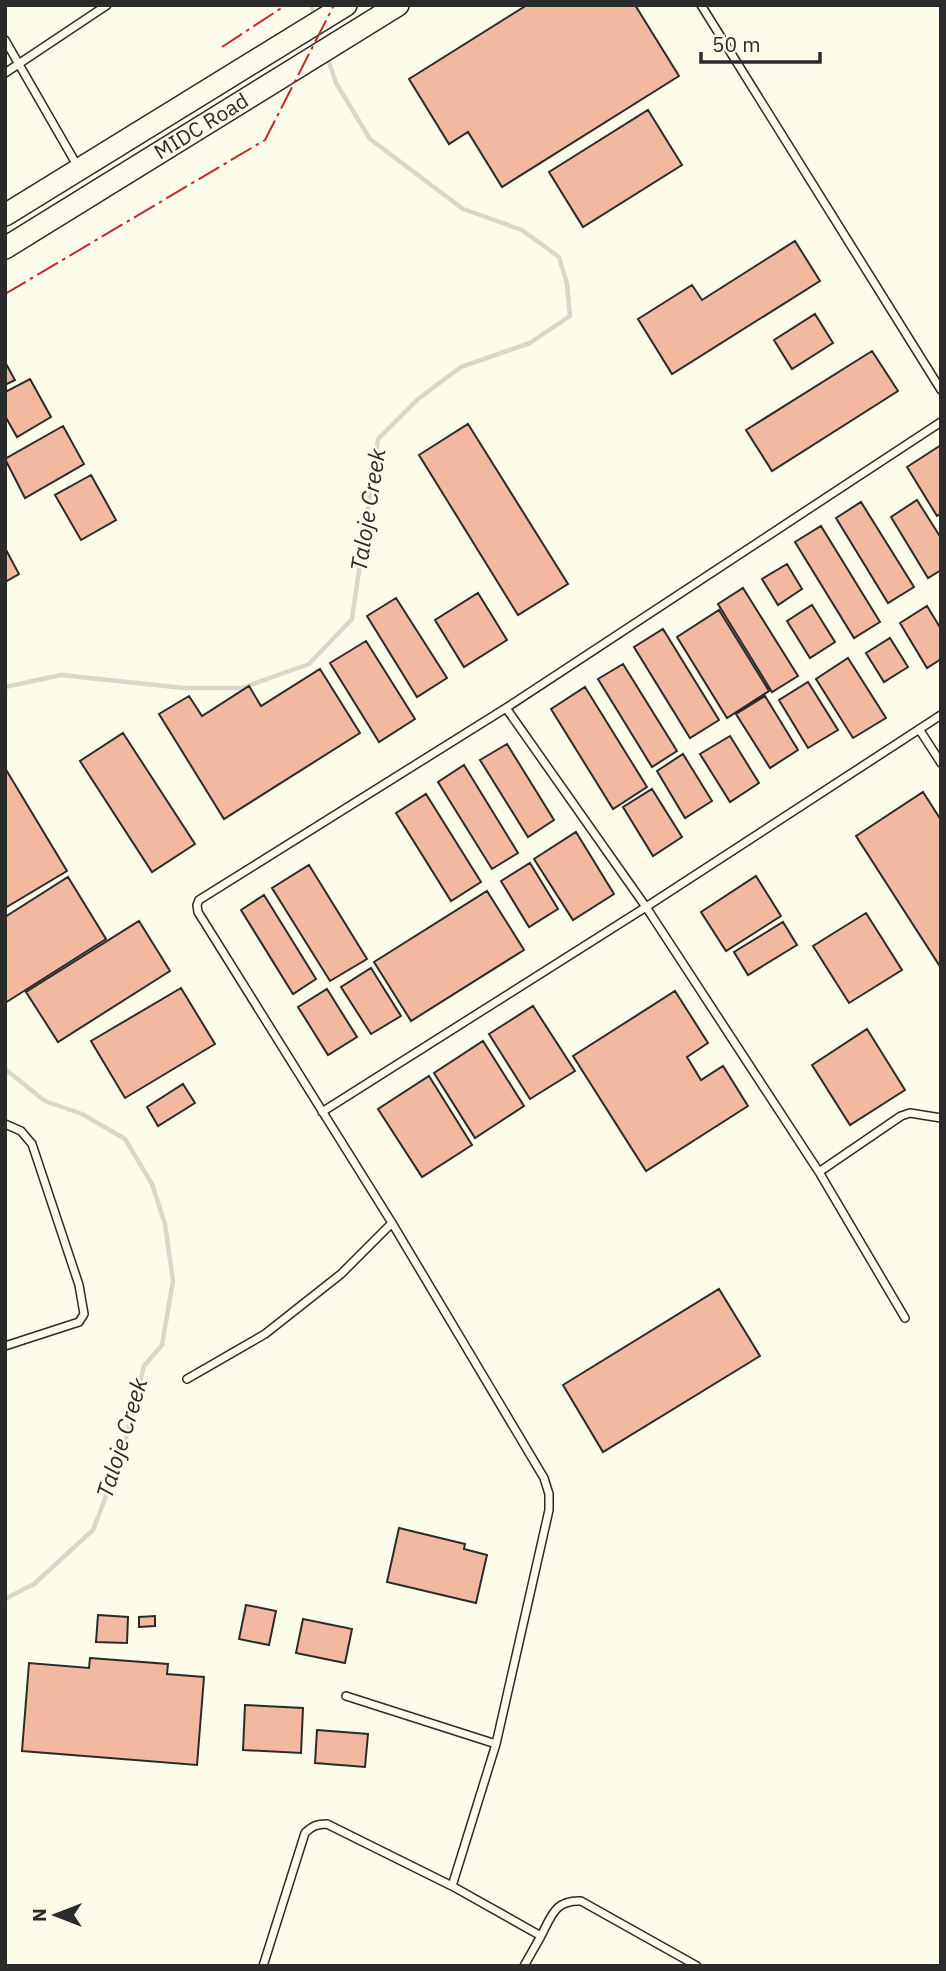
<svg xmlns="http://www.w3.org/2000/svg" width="946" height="1971" viewBox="0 0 946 1971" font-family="'IBM Plex Sans',sans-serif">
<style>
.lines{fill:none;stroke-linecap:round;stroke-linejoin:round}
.stream{stroke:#d8d7c9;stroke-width:4.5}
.building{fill:#f2b8a0;stroke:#2b2b2b;stroke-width:2}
.lane-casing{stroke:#2b2b2b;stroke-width:10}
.secondary-casing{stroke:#2b2b2b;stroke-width:24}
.lane{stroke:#fdfbea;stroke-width:7}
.secondary{stroke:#fdfbea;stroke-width:21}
.power{stroke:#c62828;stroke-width:2;stroke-dasharray:24 5 3.5 5;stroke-linecap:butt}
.labels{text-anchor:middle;stroke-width:5;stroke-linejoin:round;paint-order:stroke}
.street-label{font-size:21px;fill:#2b2b2b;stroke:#fdfbea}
.water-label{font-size:23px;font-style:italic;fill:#2b2b2b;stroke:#fdfbea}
</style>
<rect width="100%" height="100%" fill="#fdfbea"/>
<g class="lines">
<path class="stream" d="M311 5 315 18
M5 687 61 675 184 688H242L309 664 352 619 378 439 418 399 461 367 530 343 570 316 567 284 559 257 522 230 463 209 370 139 336 83 327 56
M5 1069 45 1101 82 1114 125 1139 152 1184 165 1224 173 1281 162 1345 144 1366 122 1455 93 1530 34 1584 5 1599"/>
</g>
<path class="building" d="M527 5H635L679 76 502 187 468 132 449 144 409 79Z
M648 110 682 165 583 227 549 172Z
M795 241 820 281 672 374 638 319 692 285 702 300Z
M815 314 833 343 792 369 774 340Z
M872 351 898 391 772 471 746 430Z
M5 362 15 380 5 385Z
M30 379 51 417 17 437 5 416V392Z
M468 424 568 584 518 615 419 455Z
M63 426 84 464 25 498 5 459Z
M941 445V514L937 516 907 467Z
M91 475 116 520 81 540 55 495Z
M917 500 941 538V570L928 578 891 517Z
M861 502 914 587 888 603 836 518Z
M821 526 880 622 854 638 795 542Z
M5 548 19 574 5 582Z
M787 564 802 589 778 605 762 579Z
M743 588 798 676 772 692 718 604Z
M478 593 507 640 464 667 435 620Z
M396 598 447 678 417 697 367 616Z
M812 605 835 642 810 658 787 621Z
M927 606 941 629V659L927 668 900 623Z
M719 610 769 691 727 718 677 637Z
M663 629 719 720 690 738 634 647Z
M890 638 908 667 884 682 866 653Z
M366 641 415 719 379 742 330 663Z
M848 658 886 718 853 738 816 679Z
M623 664 677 751 652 767 598 679Z
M320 669 360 733 224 819 159 714 189 696 202 716 249 686 261 706Z
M808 682 838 730 808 748 779 700Z
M585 687 647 787 613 809 551 709Z
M765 696 798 750 770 768 736 714Z
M123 733 195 844 152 872 80 761Z
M730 736 759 783 730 802 700 754Z
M507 744 554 820 528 837 480 760Z
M683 754 712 801 685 818 657 771Z
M464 765 518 853 492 869 438 782Z
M5 768 67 871 5 908Z
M652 789 682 837 653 856 623 807Z
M923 792 941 820V968L856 836Z
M426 794 481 882 451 901 396 813Z
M576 832 614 894 573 920 534 859Z
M530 863 558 909 529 927 501 881Z
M309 865 367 959 330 981 272 888Z
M756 876 781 916 726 951 701 912Z
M68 877 106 939 5 1003V917Z
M487 891 524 950 411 1021 374 962Z
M264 895 316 979 293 994 241 910Z
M866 913 902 970 849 1003 813 946Z
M139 921 170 971 58 1042 26 992Z
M783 922 797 945 748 975 734 952Z
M371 968 401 1016 371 1034 341 987Z
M181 988 215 1044 125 1098 91 1041Z
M327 989 357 1037 328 1055 298 1007Z
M675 991 708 1043 687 1057 701 1080 723 1066 748 1106 646 1171 573 1056Z
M533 1006 575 1071 530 1099 489 1034Z
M867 1029 905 1090 850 1125 812 1065Z
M483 1041 524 1106 475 1138 434 1073Z
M429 1076 472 1145 422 1177 378 1109Z
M183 1084 195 1103 158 1126 147 1107Z
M719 1289 760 1356 603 1452 563 1385Z
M399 1528 465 1544 464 1549 487 1555 476 1603 387 1582Z
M246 1605 276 1611 269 1645 239 1639Z
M98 1615 128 1617 127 1643 96 1642Z
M155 1616V1626L139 1627V1617Z
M303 1619 352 1629 345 1663 296 1653Z
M90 1658 168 1664 167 1674 204 1677 197 1765 22 1751 29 1663 89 1668Z
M245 1705 303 1708 301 1753 243 1750Z
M317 1730 368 1734 365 1767 315 1763Z"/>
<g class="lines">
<defs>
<path id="lane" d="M701 5 941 390
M5 40 78 167
M5 73 107 5
M506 708 646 907 819 1172 905 1318
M919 729 941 763
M322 1112 646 907 941 715
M5 1124 21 1131 32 1144 79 1285 84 1314 79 1322 5 1346
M819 1172 901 1116 910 1113 941 1118
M187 1379 265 1334 341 1274 392 1223
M346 1696 496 1744
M452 1886 496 1744 549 1510V1494L544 1478 392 1223 198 912 197 905 199 900 506 708 941 422
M541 1936C552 1915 555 1900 581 1901L697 1966
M263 1966 305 1833C312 1826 317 1824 327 1824L452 1886 541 1936 524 1966"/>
<g id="secondary">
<path d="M5 215 346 5"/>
<path id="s1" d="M5 248 398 5"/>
</g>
</defs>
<use href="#lane" class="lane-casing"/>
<use href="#secondary" class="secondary-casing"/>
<use href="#lane" class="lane"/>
<use href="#secondary" class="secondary"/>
<path class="power" d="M222 47 286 5
M5 294 265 140 334 5"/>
</g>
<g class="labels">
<g class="street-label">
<text dy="7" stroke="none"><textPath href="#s1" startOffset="231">MIDC Road</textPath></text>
</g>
<g class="water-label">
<text transform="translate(368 510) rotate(-81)" y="8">Taloje Creek</text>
<text transform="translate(122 1438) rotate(-73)" y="8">Taloje Creek</text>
</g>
</g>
<rect width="946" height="1971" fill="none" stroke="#2b2b2b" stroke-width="14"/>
<g transform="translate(56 1915) rotate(270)" stroke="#fdfbea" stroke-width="5" paint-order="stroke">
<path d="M0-5L12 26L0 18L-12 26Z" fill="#2b2b2b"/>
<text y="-10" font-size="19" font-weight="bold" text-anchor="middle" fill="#2b2b2b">N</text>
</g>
<path d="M701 52v10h119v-10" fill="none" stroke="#2b2b2b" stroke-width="3.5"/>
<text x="712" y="52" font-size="21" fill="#2b2b2b" stroke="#fdfbea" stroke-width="5" paint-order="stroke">50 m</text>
</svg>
